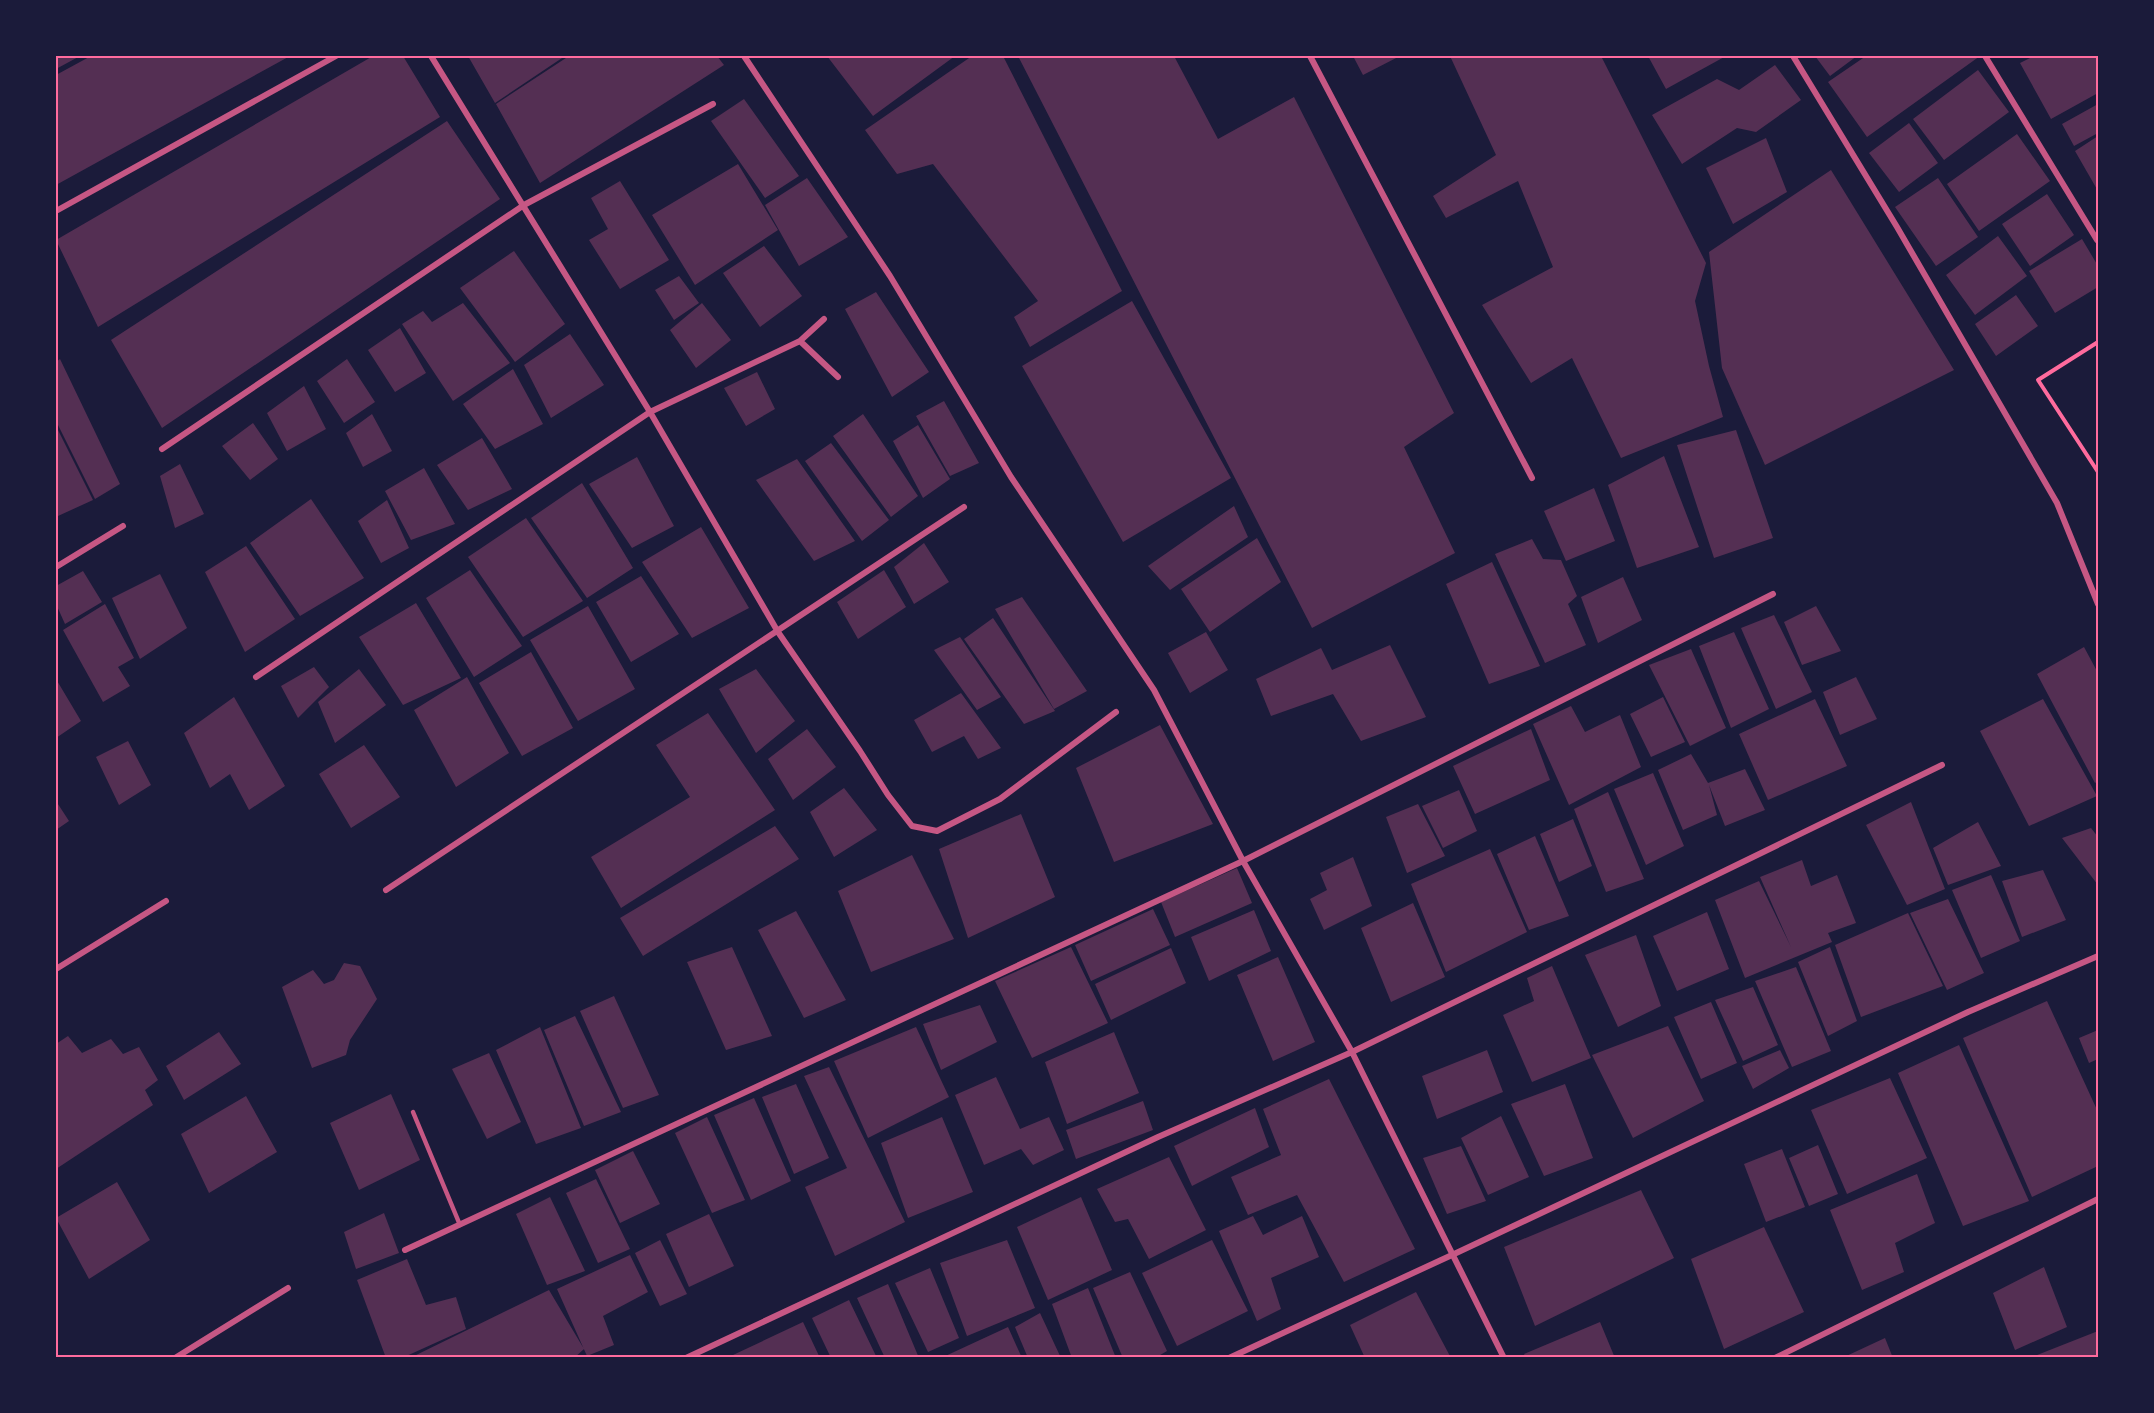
<svg xmlns="http://www.w3.org/2000/svg" width="2154" height="1413" viewBox="0 0 2154 1413" font-family="'Source Sans 3',sans-serif">
<style>
.building{fill:#542f53}
.lines{fill:none;stroke-linecap:round;stroke-linejoin:round}
.path{stroke:#ff6b9d;stroke-width:4}
.service{stroke:#c65784;stroke-width:4.5}
.minor{stroke:#c65784;stroke-width:6}
.neatline{fill:none;stroke:#ff6b9d;stroke-width:2}
</style>
<rect width="100%" height="100%" fill="#1b1b3a"/>
<path class="building" d="M56 56H80L56 69Z
M91 56H290L56 185V75Z
M373 56H403L440 117 98 327 56 240Z
M468 56H565L495 103Z
M569 56H717L724 65 540 183 496 104Z
M827 56H955L873 116Z
M972 56H1003L1122 291 1030 347 1014 317 1038 301 933 164 897 174 865 130Z
M1018 56H1174L1218 139 1294 97 1454 413 1404 447 1455 553 1312 628Z
M1353 56H1400L1363 75Z
M1450 56H1601L1706 263 1695 301 1709 366 1723 417 1621 458 1572 358 1531 383 1482 305 1553 267 1518 181 1446 218 1433 196 1496 155Z
M1648 56H1726L1666 89Z
M1815 56H1857L1830 76Z
M1866 56H1980L1867 137 1828 82Z
M2034 56H2098V93L2051 119 2020 63Z
M1775 65 1801 100 1756 132 1737 128 1682 164 1652 115 1717 79 1739 90Z
M1978 70 2009 112 1944 160 1913 119Z
M744 99 799 176 765 198 711 121Z
M2098 104V133L2074 146 2062 124Z
M447 121 500 199 162 428 111 340Z
M1909 123 1938 163 1899 192 1869 153Z
M2017 134 2050 181 1979 231 1947 184Z
M2098 136V191L2075 151Z
M1766 138 1787 192 1733 224 1706 168Z
M738 164 778 230 695 285 652 215Z
M1831 170 1954 370 1765 465 1722 368 1709 252Z
M807 178 848 237 799 266 765 205Z
M1938 178 1978 237 1936 266 1895 207Z
M620 181 669 260 620 289 589 240 608 229 591 198Z
M2047 194 2074 235 2030 266 2002 224Z
M1998 236 2027 276 1975 315 1946 275Z
M2082 239 2098 266V287L2055 313 2029 271Z
M764 246 802 296 760 327 723 273Z
M514 251 565 324 515 362 460 288Z
M679 276 699 303 674 320 655 290Z
M876 292 929 372 892 397 845 309Z
M2016 295 2038 326 1996 356 1975 324Z
M1132 301 1231 478 1123 542 1022 366Z
M463 303 510 363 453 401 402 324 423 311 432 322Z
M702 303 731 340 696 368 670 330Z
M400 328 426 373 395 392 368 350Z
M570 334 604 385 551 418 524 365Z
M60 359 120 484 95 499 56 421V362Z
M347 359 375 402 344 423 317 381Z
M513 369 543 424 495 449 463 404Z
M757 372 775 409 746 426 724 388Z
M304 386 326 429 287 451 267 413Z
M944 401 979 463 950 476 916 416Z
M372 414 392 451 363 467 346 433Z
M863 414 918 496 891 517 833 436Z
M253 423 278 459 250 480 222 446Z
M918 425 950 479 923 498 893 441Z
M56 426 93 500 58 516 56 511Z
M1736 430 1773 538 1714 558 1677 445Z
M482 438 512 489 468 510 437 465Z
M831 443 889 520 862 541 805 461Z
M1664 456 1699 547 1637 568 1608 485Z
M637 457 674 526 632 548 589 484Z
M797 459 855 541 814 561 756 480Z
M180 464 204 514 175 528 160 476Z
M424 468 455 524 411 540 385 491Z
M582 483 633 568 587 598 531 518Z
M1594 488 1615 541 1566 561 1544 511Z
M311 499 364 578 300 616 250 543Z
M387 500 409 548 381 563 358 521Z
M1234 506 1248 537 1170 590 1148 566Z
M526 518 583 601 523 637 468 557Z
M701 527 749 608 692 638 642 562Z
M1257 538 1281 582 1210 632 1181 589Z
M1532 539 1543 559 1561 560 1577 596 1568 604 1586 645 1545 663 1495 554Z
M924 543 949 582 914 604 894 567Z
M246 546 295 619 245 652 205 572Z
M1492 562 1540 666 1489 684 1446 584Z
M470 570 522 646 474 677 426 598Z
M884 570 906 607 858 639 837 602Z
M83 571 102 602 65 624 56 604V586Z
M160 574 187 628 140 659 112 598Z
M641 576 679 634 631 662 596 602Z
M1623 577 1642 620 1598 643 1581 597Z
M1022 597 1087 691 1054 709 995 609Z
M416 603 461 678 403 705 359 637Z
M105 604 134 658 118 667 130 686 103 702 63 630Z
M588 606 635 689 578 721 530 640Z
M1816 606 1841 651 1802 665 1784 622Z
M1774 615 1812 692 1776 709 1741 628Z
M993 618 1055 711 1024 724 964 639Z
M1206 632 1228 670 1190 693 1168 653Z
M1734 632 1769 709 1731 728 1699 646Z
M960 637 1001 697 977 710 934 650Z
M1390 645 1426 717 1361 741 1333 694 1271 716 1256 679 1321 648 1332 670Z
M2084 647 2098 673V781L2095 783 2037 674Z
M1691 649 1726 728 1690 746 1649 665Z
M531 652 573 728 522 756 479 683Z
M314 667 329 687 298 718 281 686Z
M359 669 386 705 335 743 318 702Z
M756 669 795 721 756 753 719 689Z
M467 677 509 753 456 787 414 710Z
M1856 677 1877 719 1840 735 1823 692Z
M56 679 81 721 56 738Z
M961 693 1001 748 978 759 964 736 932 752 914 720Z
M234 697 285 786 249 810 230 774 210 788 184 733Z
M1663 697 1685 742 1651 757 1630 714Z
M1815 699 1847 766 1768 800 1739 734Z
M2043 699 2097 796 2029 826 1980 731Z
M1571 706 1585 732 1620 715 1641 767 1569 805 1533 724Z
M708 713 775 810 621 908 591 857 690 797 656 745Z
M1160 725 1213 824 1114 862 1076 768Z
M807 729 836 767 793 800 768 759Z
M1531 729 1550 780 1475 814 1453 766Z
M128 741 151 785 119 805 96 757Z
M364 745 400 797 351 828 319 774Z
M1691 754 1708 783 1745 769 1765 810 1725 826 1709 785 1717 815 1683 830 1658 770Z
M1653 773 1684 846 1646 865 1614 789Z
M844 788 877 830 834 857 810 812Z
M1459 790 1477 831 1443 848 1422 806Z
M1608 792 1644 879 1606 892 1574 809Z
M56 801 69 821 56 830Z
M1911 802 1945 889 1907 905 1866 825Z
M1418 804 1445 856 1407 873 1386 817Z
M1021 814 1055 897 968 938 939 849Z
M1573 819 1592 866 1559 882 1540 834Z
M1978 822 2001 866 1948 885 1933 848Z
M775 826 799 859 643 956 620 918Z
M2091 828 2098 837V885L2062 838Z
M1535 836 1569 916 1529 930 1497 854Z
M1490 849 1527 932 1446 972 1411 884Z
M912 855 954 939 871 972 838 891Z
M1353 857 1372 906 1324 930 1310 899 1327 890 1320 873Z
M1802 860 1811 886 1837 875 1856 923 1828 933 1832 942 1745 978 1715 900 1759 881 1791 947 1760 877Z
M1237 868 1252 903 1175 937 1161 902Z
M2043 870 2066 920 2022 937 2002 881Z
M1991 875 2020 941 1981 958 1952 890Z
M1948 899 1984 973 1947 990 1910 913Z
M1413 903 1445 977 1391 1002 1361 928Z
M1153 909 1170 945 1091 981 1075 945Z
M1254 910 1271 951 1209 981 1191 937Z
M796 911 846 1000 804 1018 758 930Z
M1707 912 1729 969 1677 991 1653 936Z
M1908 913 1943 986 1861 1017 1835 945Z
M1636 935 1661 1006 1618 1027 1585 955Z
M732 947 772 1036 726 1050 687 962Z
M1071 947 1108 1023 1032 1058 995 981Z
M1830 947 1857 1021 1828 1036 1798 962Z
M1171 948 1186 983 1111 1020 1095 984Z
M1278 957 1315 1042 1273 1061 1237 975Z
M344 963 360 966 377 999 350 1040 346 1055 312 1068 282 987 313 970 324 984 334 980Z
M1552 966 1591 1058 1532 1082 1503 1015 1534 1001 1527 978Z
M1796 967 1831 1051 1792 1067 1755 981Z
M1753 987 1778 1045 1743 1061 1715 1000Z
M614 996 659 1095 623 1108 580 1011Z
M2047 1001 2098 1112V1166L2032 1197 1963 1038Z
M1711 1002 1737 1063 1701 1079 1674 1017Z
M980 1005 997 1042 941 1070 923 1024Z
M575 1016 621 1112 584 1126 544 1030Z
M1668 1026 1704 1101 1633 1138 1592 1055Z
M540 1027 581 1128 536 1144 496 1050Z
M916 1027 949 1097 868 1138 834 1061Z
M2098 1030V1059L2089 1063 2079 1038Z
M219 1032 241 1064 184 1100 166 1066Z
M1114 1032 1139 1093 1067 1124 1045 1062Z
M68 1036 82 1053 111 1039 123 1054 139 1047 158 1080 145 1090 153 1105 56 1169V1044Z
M1959 1045 2029 1201 1963 1226 1898 1073Z
M1487 1050 1503 1092 1437 1119 1422 1076Z
M1780 1050 1789 1068 1753 1089 1742 1066Z
M489 1053 521 1122 487 1139 452 1069Z
M829 1067 905 1222 835 1256 805 1187 847 1168 804 1076Z
M996 1077 1020 1129 1049 1117 1064 1150 1033 1165 1021 1149 984 1165 955 1095Z
M1890 1078 1927 1158 1847 1194 1811 1110Z
M1329 1079 1415 1249 1344 1282 1297 1195 1248 1215 1231 1177 1281 1155 1263 1109Z
M796 1084 829 1158 794 1174 762 1097Z
M1565 1084 1593 1158 1544 1176 1511 1104Z
M391 1094 420 1160 359 1190 330 1123Z
M246 1096 277 1152 209 1193 181 1134Z
M754 1098 791 1181 751 1200 714 1115Z
M1143 1101 1153 1130 1076 1159 1066 1130Z
M1255 1108 1269 1147 1192 1186 1174 1146Z
M1501 1116 1529 1177 1488 1195 1461 1138Z
M707 1117 745 1200 712 1213 675 1133Z
M942 1117 973 1192 908 1218 881 1143Z
M1818 1145 1838 1194 1809 1206 1789 1158Z
M1461 1146 1486 1201 1447 1214 1423 1158Z
M1782 1149 1805 1207 1766 1222 1744 1164Z
M633 1151 660 1204 620 1223 595 1170Z
M1169 1157 1206 1230 1149 1259 1128 1219 1115 1222 1097 1189Z
M1917 1174 1935 1223 1895 1243 1904 1272 1862 1290 1830 1210Z
M596 1179 630 1249 598 1263 566 1193Z
M117 1182 150 1240 89 1279 56 1218Z
M1641 1190 1674 1258 1535 1326 1504 1247Z
M550 1197 585 1271 547 1285 516 1214Z
M1081 1197 1112 1270 1048 1300 1017 1227Z
M384 1213 399 1253 356 1269 344 1232Z
M709 1214 734 1266 689 1287 666 1234Z
M1253 1216 1263 1235 1302 1216 1319 1257 1271 1278 1281 1309 1257 1321 1219 1231Z
M1764 1227 1804 1312 1724 1349 1691 1259Z
M660 1240 687 1294 660 1306 635 1253Z
M1007 1240 1035 1308 967 1336 940 1263Z
M1212 1240 1248 1311 1177 1346 1142 1273Z
M630 1255 648 1292 603 1316 614 1345 587 1356 557 1289Z
M407 1259 426 1305 456 1297 466 1329 402 1358H386L357 1280Z
M2044 1267 2067 1327 2015 1350 1993 1293Z
M930 1268 959 1338 928 1352 895 1283Z
M1130 1272 1167 1351 1155 1358H1123L1093 1288Z
M888 1284 919 1358H885L857 1298Z
M1088 1288 1116 1358H1072L1052 1304Z
M549 1290 584 1349 574 1358H410Z
M1416 1292 1451 1358H1365L1350 1325Z
M849 1300 877 1358H831L812 1318Z
M1040 1313 1061 1358H1028L1015 1327Z
M803 1322 820 1358H734L733 1355Z
M1600 1322 1615 1358H1526L1524 1354Z
M1008 1327 1022 1358H941Z
M2098 1331V1358H2033L2032 1357Z
M1885 1338 1893 1358H1842Z"/>
<g class="lines">
<path class="path" d="M2098 342 2038 380 2098 472"/>
<path class="service" d="M413 1112 460 1225"/>
<path class="minor" d="M431 56 650 412 778 632 860 751 888 795 912 826 937 831 1000 799 1116 712
M744 56 890 276 1011 477 1154 690 1243 861 1352 1052 1504 1358
M1310 56 1532 478
M1793 56 1897 227 2057 503 2098 604
M1985 56 2097 240
M56 211 336 56
M800 341 824 319
M162 449 524 205 713 104
M56 567 123 526
M256 677 650 412 800 341 838 377
M386 890 964 507
M56 969 166 901
M405 1250 1243 861 1773 594
M175 1358 288 1288
M686 1358 1158 1137 1352 1052 1942 765
M1229 1358 1452 1255 1968 1012 2098 956
M1775 1358 2098 1199"/>
</g>
<rect width="2154" height="1413" fill="none" stroke="#1b1b3a" stroke-width="114"/>
<rect x="57" y="57" width="2040" height="1299" class="neatline"/>
</svg>
